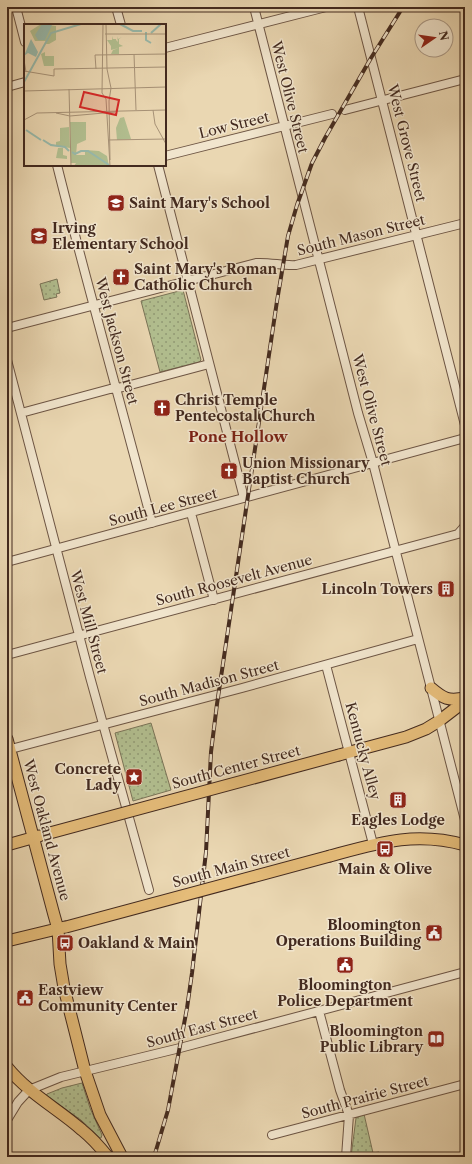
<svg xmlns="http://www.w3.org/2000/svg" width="472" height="1164" viewBox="0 0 472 1164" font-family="'Libre Caslon Text',serif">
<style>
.green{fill:url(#green-dots);stroke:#7a7458}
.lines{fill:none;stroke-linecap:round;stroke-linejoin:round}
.minor-casing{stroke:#6d5544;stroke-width:10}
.major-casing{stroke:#432a1f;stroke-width:13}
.minor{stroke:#f1e5cd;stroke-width:8}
.major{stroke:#e5bc79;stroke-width:11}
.rail-casing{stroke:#432a1f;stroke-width:4}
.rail{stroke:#f1e5cd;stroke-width:2.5;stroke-dasharray:8;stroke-linecap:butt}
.major-bridge-casing{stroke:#432a1f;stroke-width:13;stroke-linecap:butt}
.major-bridge{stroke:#e5bc79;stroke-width:11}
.labels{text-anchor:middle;stroke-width:3;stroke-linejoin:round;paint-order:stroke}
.street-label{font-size:14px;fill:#432a1f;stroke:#f1e5cd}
.poi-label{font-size:14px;font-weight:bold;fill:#432a1f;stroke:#f1e5cd;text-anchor:start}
.neighbourhood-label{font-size:15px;font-weight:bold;fill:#7a1f14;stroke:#f1e5cd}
.inset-river{fill:none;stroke:#98baac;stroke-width:2}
.inset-road{fill:none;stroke:#a79277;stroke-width:1}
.view{fill:#d62828;fill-opacity:0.15;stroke:#d62828;stroke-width:2}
.inset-edge{fill:none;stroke:#432a1f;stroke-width:2}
</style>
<defs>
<pattern id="green-dots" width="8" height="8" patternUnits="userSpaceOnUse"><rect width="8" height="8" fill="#b2bf90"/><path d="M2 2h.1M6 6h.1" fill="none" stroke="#929b75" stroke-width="1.8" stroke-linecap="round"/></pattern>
</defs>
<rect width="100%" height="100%" fill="#ead7b2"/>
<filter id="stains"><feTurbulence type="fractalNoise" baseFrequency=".005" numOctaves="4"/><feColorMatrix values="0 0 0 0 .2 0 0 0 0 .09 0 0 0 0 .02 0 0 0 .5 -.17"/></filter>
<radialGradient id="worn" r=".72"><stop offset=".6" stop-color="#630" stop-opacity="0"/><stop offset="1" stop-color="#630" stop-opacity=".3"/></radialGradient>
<path class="green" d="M57 279 60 293 56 294 57 297 44 300 40 284Z
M183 290 201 360 199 362 160 372 141 301Z
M151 723 171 790 133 801 115 733Z
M82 1083 90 1108 102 1135 101 1138H100L81 1120 46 1096 47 1094 62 1088Z
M364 1114 373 1153 379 1152 381 1157H351L356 1118Z"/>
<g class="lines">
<defs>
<path id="minor" d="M16 7 25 42
M116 7 121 25
M254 7 358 413 373 463 465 820
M358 7 465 425
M165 48 326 7
M7 87 25 82
M345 110 465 79
M165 156 332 114
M57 165C87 285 121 404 152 523
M158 165 244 498
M7 328 256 263C270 262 283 266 296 265L465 223
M7 360 90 677 149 890
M21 413 110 389 123 387 209 364
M191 513 214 600
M7 562 465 438
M7 655 458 534 465 526
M326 665 373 844
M7 750 242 688 418 639
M319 1011 340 1090 349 1115 346 1157
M7 1120 18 1102 29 1090 61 1077 180 1048 465 972
M272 1135 465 1084"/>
<path id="major" d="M431 688C444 699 448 701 465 698
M7 739 54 915 58 929 60 964 64 988 85 1071 100 1115 122 1157
M339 755 406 737 426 729 439 721 465 701
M7 845 39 836
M330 856C378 843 415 831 465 845
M7 941 65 927
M7 1067C29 1094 57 1108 82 1130 92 1138 100 1147 108 1157"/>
</defs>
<use href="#minor" class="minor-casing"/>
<use href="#major" class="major-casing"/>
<use href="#minor" class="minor"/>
<use href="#major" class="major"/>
<defs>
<path id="rail" d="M154 1157 168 1110 187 1008 192 973 206 852 211 752 217 704 277 301 288 236 297 205 312 163 325 138 371 58 403 7"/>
</defs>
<use href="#rail" class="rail-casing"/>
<use href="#rail" class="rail"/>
<defs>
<path id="major-bridge" d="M46 834 339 755
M66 927 330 856"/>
</defs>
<use href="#major-bridge" class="major-bridge-casing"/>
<use href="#major-bridge" class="major-bridge"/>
</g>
<defs>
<symbol id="school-square" viewBox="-11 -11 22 22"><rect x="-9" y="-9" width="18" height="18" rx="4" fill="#8f2418" stroke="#f1e5cd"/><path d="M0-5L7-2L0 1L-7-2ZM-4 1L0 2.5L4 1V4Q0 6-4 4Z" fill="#fff"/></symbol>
<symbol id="church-square" viewBox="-11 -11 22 22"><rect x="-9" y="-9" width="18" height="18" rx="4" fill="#8f2418" stroke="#f1e5cd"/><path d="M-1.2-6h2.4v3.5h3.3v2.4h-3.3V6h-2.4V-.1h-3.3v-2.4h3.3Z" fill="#fff"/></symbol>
<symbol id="building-square" viewBox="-11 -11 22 22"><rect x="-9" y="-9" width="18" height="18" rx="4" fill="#8f2418" stroke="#f1e5cd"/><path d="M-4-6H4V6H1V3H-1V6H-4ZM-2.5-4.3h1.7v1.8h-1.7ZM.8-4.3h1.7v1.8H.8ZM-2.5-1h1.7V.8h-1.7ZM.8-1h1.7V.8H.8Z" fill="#fff"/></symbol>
<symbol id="sight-square" viewBox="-11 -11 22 22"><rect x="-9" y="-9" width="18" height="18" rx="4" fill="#8f2418" stroke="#f1e5cd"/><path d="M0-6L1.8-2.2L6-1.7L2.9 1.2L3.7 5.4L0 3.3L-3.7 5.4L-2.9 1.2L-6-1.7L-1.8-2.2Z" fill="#fff"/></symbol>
<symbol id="bus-square" viewBox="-11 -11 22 22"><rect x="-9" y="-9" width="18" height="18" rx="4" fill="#8f2418" stroke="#f1e5cd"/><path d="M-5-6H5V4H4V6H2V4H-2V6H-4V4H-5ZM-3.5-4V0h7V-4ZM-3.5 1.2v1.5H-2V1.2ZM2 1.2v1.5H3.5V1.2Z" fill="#fff"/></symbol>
<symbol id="civic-square" viewBox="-11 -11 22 22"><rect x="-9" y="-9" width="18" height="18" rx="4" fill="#8f2418" stroke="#f1e5cd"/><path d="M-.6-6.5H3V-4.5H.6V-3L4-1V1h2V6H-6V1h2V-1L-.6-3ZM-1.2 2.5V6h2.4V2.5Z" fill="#fff"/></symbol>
<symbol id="library-square" viewBox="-11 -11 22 22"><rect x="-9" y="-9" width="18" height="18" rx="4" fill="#8f2418" stroke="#f1e5cd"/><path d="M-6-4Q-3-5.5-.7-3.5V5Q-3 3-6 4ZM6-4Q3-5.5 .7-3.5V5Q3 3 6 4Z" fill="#fff"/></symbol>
</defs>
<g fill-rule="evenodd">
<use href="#school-square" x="106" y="193" width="20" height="20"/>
<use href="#school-square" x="29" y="226" width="20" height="20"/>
<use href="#church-square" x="111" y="267" width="20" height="20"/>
<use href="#church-square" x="152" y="398" width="20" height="20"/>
<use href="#church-square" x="219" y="461" width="20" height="20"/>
<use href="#building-square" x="436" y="579" width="20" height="20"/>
<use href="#sight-square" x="124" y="767" width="20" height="20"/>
<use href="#building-square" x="388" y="790" width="20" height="20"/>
<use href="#bus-square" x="375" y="839" width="20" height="20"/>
<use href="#civic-square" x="424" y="923" width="20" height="20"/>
<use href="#bus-square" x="55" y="933" width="20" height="20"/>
<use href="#civic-square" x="335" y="955" width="20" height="20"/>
<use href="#civic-square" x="15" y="988" width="20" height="20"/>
<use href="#library-square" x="426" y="1029" width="20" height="20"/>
</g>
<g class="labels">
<g class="street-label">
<text transform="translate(290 97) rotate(76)" y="5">West Olive Street</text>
<text transform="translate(234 125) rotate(-14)" y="5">Low Street</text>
<text transform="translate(407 143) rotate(76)" y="5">West Grove Street</text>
<text transform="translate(361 235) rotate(-14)" y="5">South Mason Street</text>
<text transform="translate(117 341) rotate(75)" y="5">West Jackson Street</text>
<text transform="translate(372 410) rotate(75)" y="5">West Olive Street</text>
<text transform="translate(163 507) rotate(-15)" y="5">South Lee Street</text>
<text transform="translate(234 580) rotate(-15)" y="5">South Roosevelt Avenue</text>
<text transform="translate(89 622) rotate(75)" y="5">West Mill Street</text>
<text transform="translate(209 683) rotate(-15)" y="5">South Madison Street</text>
<text transform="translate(363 751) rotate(75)" y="5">Kentucky Alley</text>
<text transform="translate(236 767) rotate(-15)" y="5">South Center Street</text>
<text transform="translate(47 830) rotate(75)" y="5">West Oakland Avenue</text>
<text transform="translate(231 867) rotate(-15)" y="5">South Main Street</text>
<text transform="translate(202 1028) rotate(-15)" y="5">South East Street</text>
<text transform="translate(365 1097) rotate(-15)" y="5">South Prairie Street</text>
</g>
<g class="poi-label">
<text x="129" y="208">Saint Mary's School</text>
<text x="52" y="233">Irving<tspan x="52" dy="16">Elementary School</tspan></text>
<text x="134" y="274">Saint Mary's Roman<tspan x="134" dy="16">Catholic Church</tspan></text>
<text x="175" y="405">Christ Temple<tspan x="175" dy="16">Pentecostal Church</tspan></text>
<text x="242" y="468">Union Missionary<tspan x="242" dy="16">Baptist Church</tspan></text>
<text x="433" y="594" text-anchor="end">Lincoln Towers</text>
<text x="121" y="774" text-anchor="end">Concrete<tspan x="121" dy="16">Lady</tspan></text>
<text x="398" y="825" text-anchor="middle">Eagles Lodge</text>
<text x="385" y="874" text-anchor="middle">Main &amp; Olive</text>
<text x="421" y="930" text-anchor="end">Bloomington<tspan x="421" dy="16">Operations Building</tspan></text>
<text x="78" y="948">Oakland &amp; Main</text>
<text x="345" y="990" text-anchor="middle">Bloomington<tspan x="345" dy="16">Police Department</tspan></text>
<text x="38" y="995">Eastview<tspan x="38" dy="16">Community Center</tspan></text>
<text x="423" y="1036" text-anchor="end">Bloomington<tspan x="423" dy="16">Public Library</tspan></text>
</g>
<g class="neighbourhood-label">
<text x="238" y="442">Pone Hollow</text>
</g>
</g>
<g transform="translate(24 24)">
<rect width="142" height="142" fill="#ead7b2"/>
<path d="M17 0 32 2V16L25 20H22L23 17H11L6 7ZM89 12V15H92V12V16L94 18 93 12 94 15 98 13 95 15V20L99 22 95 23V30H87L89 26 95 24 87 26V22H83H87L83 16H88ZM21 28V32H30V42H20L17 30ZM46 98H62V116L53 120 52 131H61V126L75 127 83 132 85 142H50L52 139H47ZM34 124H39V131L43 132V135L32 134Z" fill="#b2bf90"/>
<path d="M100 93 107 115 93 116 92 104 96 94ZM45 103 46 124 32 122V118L36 117V104Z" fill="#b2bf90"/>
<path d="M18 0 28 1 21 16H14L11 11ZM7 15 14 28 12 33 4 29 0 32Z" fill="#98baac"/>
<path class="inset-river" d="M96 0 109 7H118M122 8V16L127 19M127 9 137 0M0 58 27 9 57 0M2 106 17 116M19 116 27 121 41 123 45 127M48 128 51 130 57 127H64L85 141"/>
<path class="inset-road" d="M79 0 78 69 82 75 86 142M82 0 83 45 87 64 85 77 86 136M81 10H142M110 30 112 86M0 36 2 48M72 45 71 31 142 30M0 47 30 52V45L142 43M45 65 47 142M0 67 142 63M129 86 131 100 142 120M32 89 46 92 91 88M0 96 13 89 142 86M84 116 142 115"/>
<path class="view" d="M60 68 95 76 92 91 56 83Z"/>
<rect width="142" height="142" class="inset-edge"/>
</g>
<rect width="472" height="1164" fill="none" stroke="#ead7b2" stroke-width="24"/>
<rect x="8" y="8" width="456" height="1148" fill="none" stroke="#432a1f" stroke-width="2"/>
<rect x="12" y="12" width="448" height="1140" fill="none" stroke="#432a1f"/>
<g transform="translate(434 38) rotate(77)"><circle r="19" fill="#f1e5cd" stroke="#ab9a87"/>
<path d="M0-3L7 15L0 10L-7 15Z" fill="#8f2418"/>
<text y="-6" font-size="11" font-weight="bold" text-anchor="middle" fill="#432a1f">N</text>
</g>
<rect width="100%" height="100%" filter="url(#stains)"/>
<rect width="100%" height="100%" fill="url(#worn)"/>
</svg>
